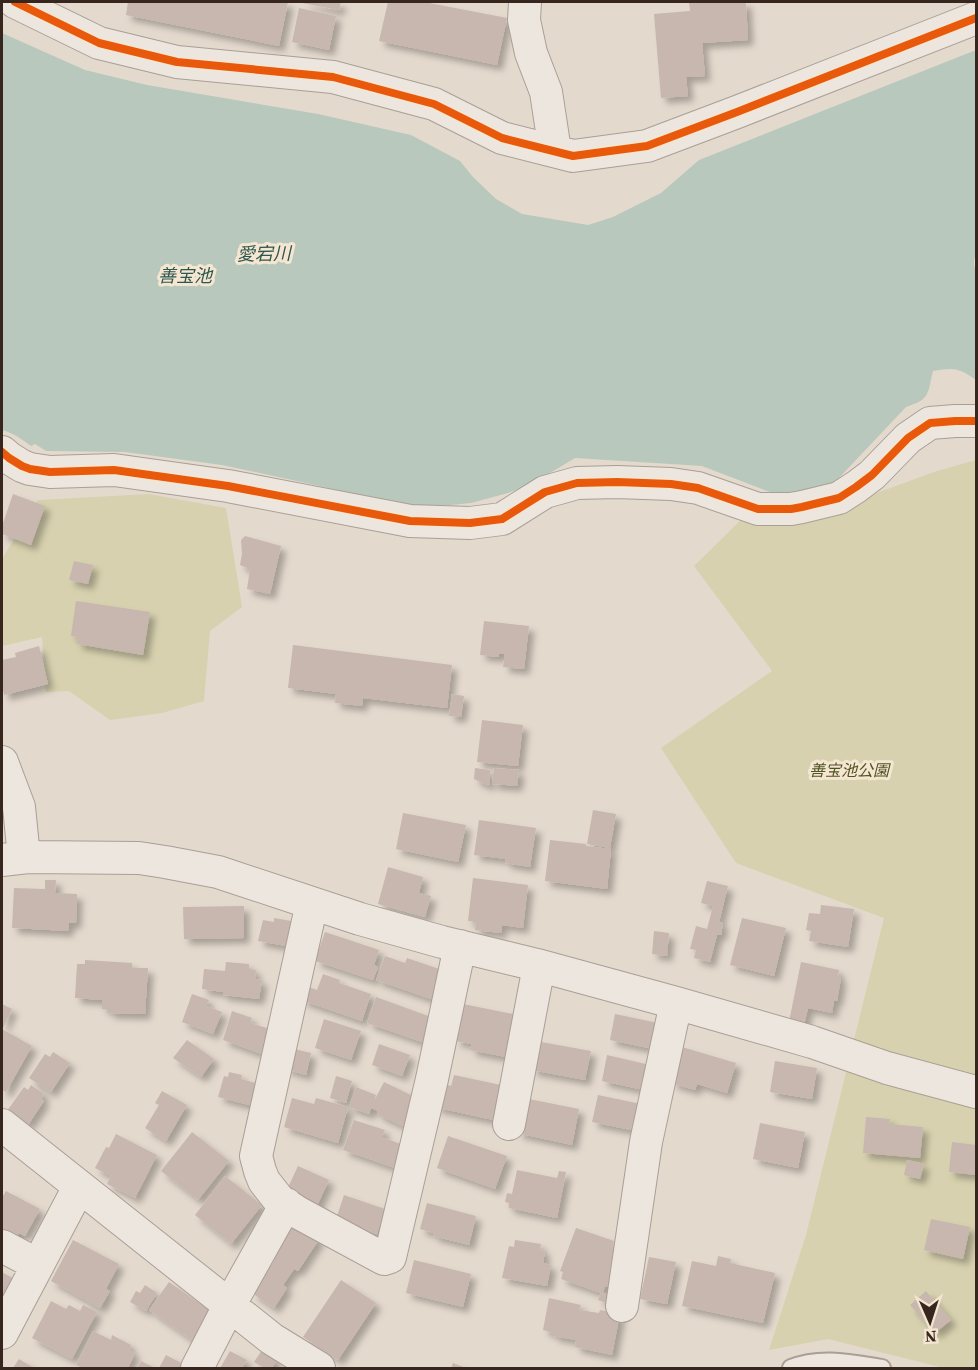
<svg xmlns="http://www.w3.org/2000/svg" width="978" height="1370" viewBox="0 0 978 1370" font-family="'Source Serif 4','Noto Sans JP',serif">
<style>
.green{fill:#d7d1af}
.water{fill:#b8c8bc}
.building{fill:#c7b7ae;filter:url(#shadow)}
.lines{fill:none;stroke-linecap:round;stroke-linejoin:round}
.service-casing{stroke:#a99f96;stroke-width:20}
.minor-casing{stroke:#a99f96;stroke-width:34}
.service{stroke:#ece6de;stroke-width:16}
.minor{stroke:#ece6de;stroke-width:32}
.cycleway-casing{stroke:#f5e6d2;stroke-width:11}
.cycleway{stroke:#e8590c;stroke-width:8}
.labels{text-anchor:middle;stroke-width:6;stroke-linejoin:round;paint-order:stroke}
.park-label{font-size:16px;font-style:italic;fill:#4f5424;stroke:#f5e6d2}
.water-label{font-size:18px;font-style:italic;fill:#2d574e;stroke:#f5e6d2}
</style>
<defs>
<filter id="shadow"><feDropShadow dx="5.5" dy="5.5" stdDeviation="3" flood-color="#0004"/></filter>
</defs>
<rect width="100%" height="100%" fill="#e4d9cd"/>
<path class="green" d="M976 460V1368H944L828 1339 769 1350 806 1235 884 918 736 863 661 748 772 671 694 566 747 514 825 512 934 472Z
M149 494 226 508 242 607 210 631 204 701 162 713 110 720 69 691 46 692 42 637 2 646V559L38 500Z"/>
<path class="water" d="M2 33 85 70 147 85 318 114 411 135 460 161 473 177 496 199 522 214 588 225 613 217 661 193 699 160 976 50V257L974 259V265L976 272V380C960 368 953 367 933 371 927 394 931 399 906 407L838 479 822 490 812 493 775 494 702 466 575 458 530 485 508 493 471 503 451 505 419 506 380 501 320 486 222 465 125 452 46 451 35 444 31 446C22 439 13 433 2 430Z"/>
<path class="building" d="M128 2H288L279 46 126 15Z
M302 2H341L339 10 302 3Z
M388 2H424L507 18 497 65 379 41Z
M689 2H746L748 40 702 43 705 76 686 77 688 96 661 98 654 14 690 11Z
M299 8 336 16 329 50 292 42Z
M13 494 45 506 31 545 2 534V526Z
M245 536 281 546 270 594 247 589 250 569 240 565 242 554 241 540Z
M74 561 93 565 88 584 69 580Z
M76 601 150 612 143 655 77 644 78 637 71 636Z
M484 621 529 626 524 669 503 667 505 654H499V657L480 655Z
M293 645 452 665 447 708 363 698 362 706 335 703 336 694 288 688Z
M39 646 48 684 4 695 2 684V660L16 657 15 653Z
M452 694 464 696 461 717 449 716Z
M482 720 523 725 518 766 477 762Z
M475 768 490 770 489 786 474 779Z
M494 768 519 770 517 786 492 784Z
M593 810 616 814 610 848 587 844Z
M403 813 466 825 458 862 396 849Z
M479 820 536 828 530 867 505 863 506 859 474 855Z
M550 840 586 844V846L611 849 607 889 545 881Z
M388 867 423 877 419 893 431 896 425 917 378 904Z
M473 878 528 885 523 928 502 925 501 933 475 930 476 922 468 921Z
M45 880H56L55 893 77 894 76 923H69L68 931 12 928 14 888 45 889Z
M707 881 728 886 719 922 723 923 721 935H717L710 962 694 958 696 950 690 949 696 926 707 929 713 906 701 903Z
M821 905 854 909 848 947 809 941 811 931 806 930 809 913 820 914Z
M244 906V938L184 939 183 907Z
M274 918 297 922 292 947 258 941 263 920 274 922Z
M742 918 786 928 774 976 730 965Z
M654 931 669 933 667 956 652 954Z
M325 932 379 950 374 965 378 967 373 980 315 961Z
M385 956 405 963 407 958 445 971 434 1000 376 980Z
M85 960 132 963V968H148L145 1014 109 1013V1009H102V1000L75 998 77 964H85Z
M226 962 249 964V969L256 970 255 979 262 980 259 999 223 995V992L202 989 204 969 225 971Z
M801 962 839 970 838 977 841 978 837 1001H834L832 1013 808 1008 803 1030 788 1027Z
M323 974 340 980 339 983 371 994 362 1021 301 1000 306 986 317 990Z
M192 994 209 1000 206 1006 222 1012 213 1034 182 1022Z
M376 997 431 1017 425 1043 367 1023Z
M2 1004 12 1009 3 1028 2 1027Z
M463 1004 518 1015 511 1058 470 1050 472 1044 455 1041Z
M232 1011 252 1018 250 1023 270 1029 262 1054 223 1040Z
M615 1014 658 1023 653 1049 610 1040Z
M324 1019 361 1031 351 1060 315 1048Z
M2 1029 32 1046 6 1092 2 1090Z
M187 1040 214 1059 201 1077 173 1058Z
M536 1041 591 1051 585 1080 531 1070Z
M379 1044 410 1055 402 1076 372 1065Z
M682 1047 736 1063 727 1093 697 1084 695 1090 671 1083Z
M290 1048 311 1053 306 1075 285 1069Z
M53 1052 70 1063 51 1092 29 1078 45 1054 50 1057Z
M607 1055 650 1065 644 1090 602 1081Z
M775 1061 817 1068 812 1099 770 1092Z
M229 1072 242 1075 241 1079 259 1084 253 1106 218 1097 224 1076 228 1077Z
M454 1075 501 1085 498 1121 434 1107 445 1084 451 1086Z
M336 1076 352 1081 346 1103 330 1098Z
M384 1082 417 1098 403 1126 377 1114 378 1111 371 1108 369 1114 349 1107 356 1087 376 1095 373 1103Z
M31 1085 44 1094 41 1099 44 1101 28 1125 7 1111 24 1087 28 1090Z
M162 1091 187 1105 166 1141 145 1128 159 1105 155 1103Z
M598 1095 641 1104 636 1131 592 1122Z
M292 1098 314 1104 316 1098 348 1107 338 1143 284 1127Z
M529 1099 579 1109 572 1145 517 1133Z
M866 1117 890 1119 889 1124 923 1127 920 1158 863 1153Z
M354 1120 385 1130 382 1137 403 1145 395 1168 343 1150Z
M760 1123 805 1132 798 1168 753 1159Z
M192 1132 229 1161 198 1200 161 1171Z
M116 1134 157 1155 135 1198 107 1184 111 1176 95 1168 106 1147 109 1148Z
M448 1136 507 1156 495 1189 437 1168Z
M952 1142 976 1145V1175L949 1172Z
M907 1160 924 1164 920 1179 904 1175Z
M298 1166 329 1180 315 1210 284 1196Z
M517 1170 557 1178 559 1171 566 1172 557 1218 509 1208V1203L505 1202 507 1193 512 1194Z
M225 1176 262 1205 231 1244 195 1215Z
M6 1191 40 1209 25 1236 19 1233 15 1240 2 1233V1195L3 1196Z
M344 1195 385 1209 377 1234 336 1219Z
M427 1203 476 1216 469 1245 433 1236 434 1233 420 1229Z
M931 1219 970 1227 963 1259 924 1250Z
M285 1222 320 1238 298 1271 294 1269 283 1285 287 1288 274 1308 252 1293 274 1261 268 1256Z
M576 1228 614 1241 612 1246 621 1249 608 1287 605 1286 603 1293 615 1297 612 1305 598 1300 601 1293 561 1279 563 1272 560 1271Z
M73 1240 119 1264 106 1289 110 1291 100 1308 51 1281Z
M515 1240 541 1244 540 1250 545 1251 543 1263 551 1265 547 1286 502 1278 509 1246 514 1247Z
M718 1256 731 1259 730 1263 775 1273 763 1323 682 1306 692 1261 716 1266Z
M649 1257 676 1262 667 1304 640 1299Z
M414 1260 471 1274 463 1307 406 1293Z
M2 1272 14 1279 2 1301Z
M341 1280 376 1303 338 1360 303 1337Z
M169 1282 212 1312 192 1340 149 1310Z
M145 1285 157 1293 146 1311 130 1302 136 1291 140 1293Z
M926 1291 951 1320 935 1333 910 1305Z
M549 1298 581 1305 579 1310 599 1313 600 1310 620 1314 612 1355 575 1347 576 1340 553 1336 554 1333 543 1330Z
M51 1301 66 1309 69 1305 80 1311 83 1305 97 1312 72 1359 32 1338Z
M93 1331 111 1340 112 1335 131 1345 129 1350 135 1353 128 1368H83L76 1365Z
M262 1350 277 1359 272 1368H264L254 1362Z
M230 1351 247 1360 242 1368H220Z
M166 1355 185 1365 183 1368H159Z
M19 1359 34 1368H13Z
M141 1361 155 1368H137Z
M453 1363 466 1368H451Z"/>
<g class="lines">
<defs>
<path id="service" d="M791 1368C821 1356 851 1363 882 1368"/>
<path id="minor" d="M15 2 99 43 177 62 333 77 434 104 502 138 573 156 647 146 737 112 976 18
M525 2 524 20 531 53 546 92 555 151
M2 452 9 458 22 466 30 469 50 472 114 470 228 486 410 521 470 523 502 519 545 492 577 483 617 482 671 484 698 488 758 509H791L802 507 839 498 856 487 872 475 908 438 930 423 955 421H976
M2 762 19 807 24 857
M2 860 28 857 139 858 165 862 218 872 360 919 442 942 537 965 676 1003 812 1042 887 1068 976 1092
M312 903 256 1156 260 1171 264 1181 279 1200 297 1212 384 1259 390 1257 432 1079 460 946
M509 1124 539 966
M2 1125 272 1339 319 1368
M2 1246 38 1265
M622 1306 646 1142 676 1003
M2 1333 79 1187
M197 1368 229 1306 286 1204"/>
</defs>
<use href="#service" class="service-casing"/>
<use href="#minor" class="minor-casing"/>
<use href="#service" class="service"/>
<use href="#minor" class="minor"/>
<defs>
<path id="cycleway" d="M15 2 99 43 177 62 333 77 434 104 502 138 573 156 647 146 737 112 976 18
M2 452 9 458 22 466 30 469 50 472 114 470 228 486 410 521 470 523 502 519 545 492 577 483 617 482 671 484 698 488 758 509H791L802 507 839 498 856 487 872 475 908 438 930 423 955 421H976"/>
</defs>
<use href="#cycleway" class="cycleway-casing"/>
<use href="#cycleway" class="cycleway"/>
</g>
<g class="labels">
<g class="park-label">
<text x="849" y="776">善宝池公園</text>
</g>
<g class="water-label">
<text transform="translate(264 254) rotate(-1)" y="6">愛宕川</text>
<text x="185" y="282">善宝池</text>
</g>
</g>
<rect width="978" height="1370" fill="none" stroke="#37261e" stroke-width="6"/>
<g transform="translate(930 1322) rotate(177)" stroke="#f5e6d2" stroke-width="4.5" paint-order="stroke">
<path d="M0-4.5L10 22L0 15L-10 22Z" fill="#37261e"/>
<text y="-9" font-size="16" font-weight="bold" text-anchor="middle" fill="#37261e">N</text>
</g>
</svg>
